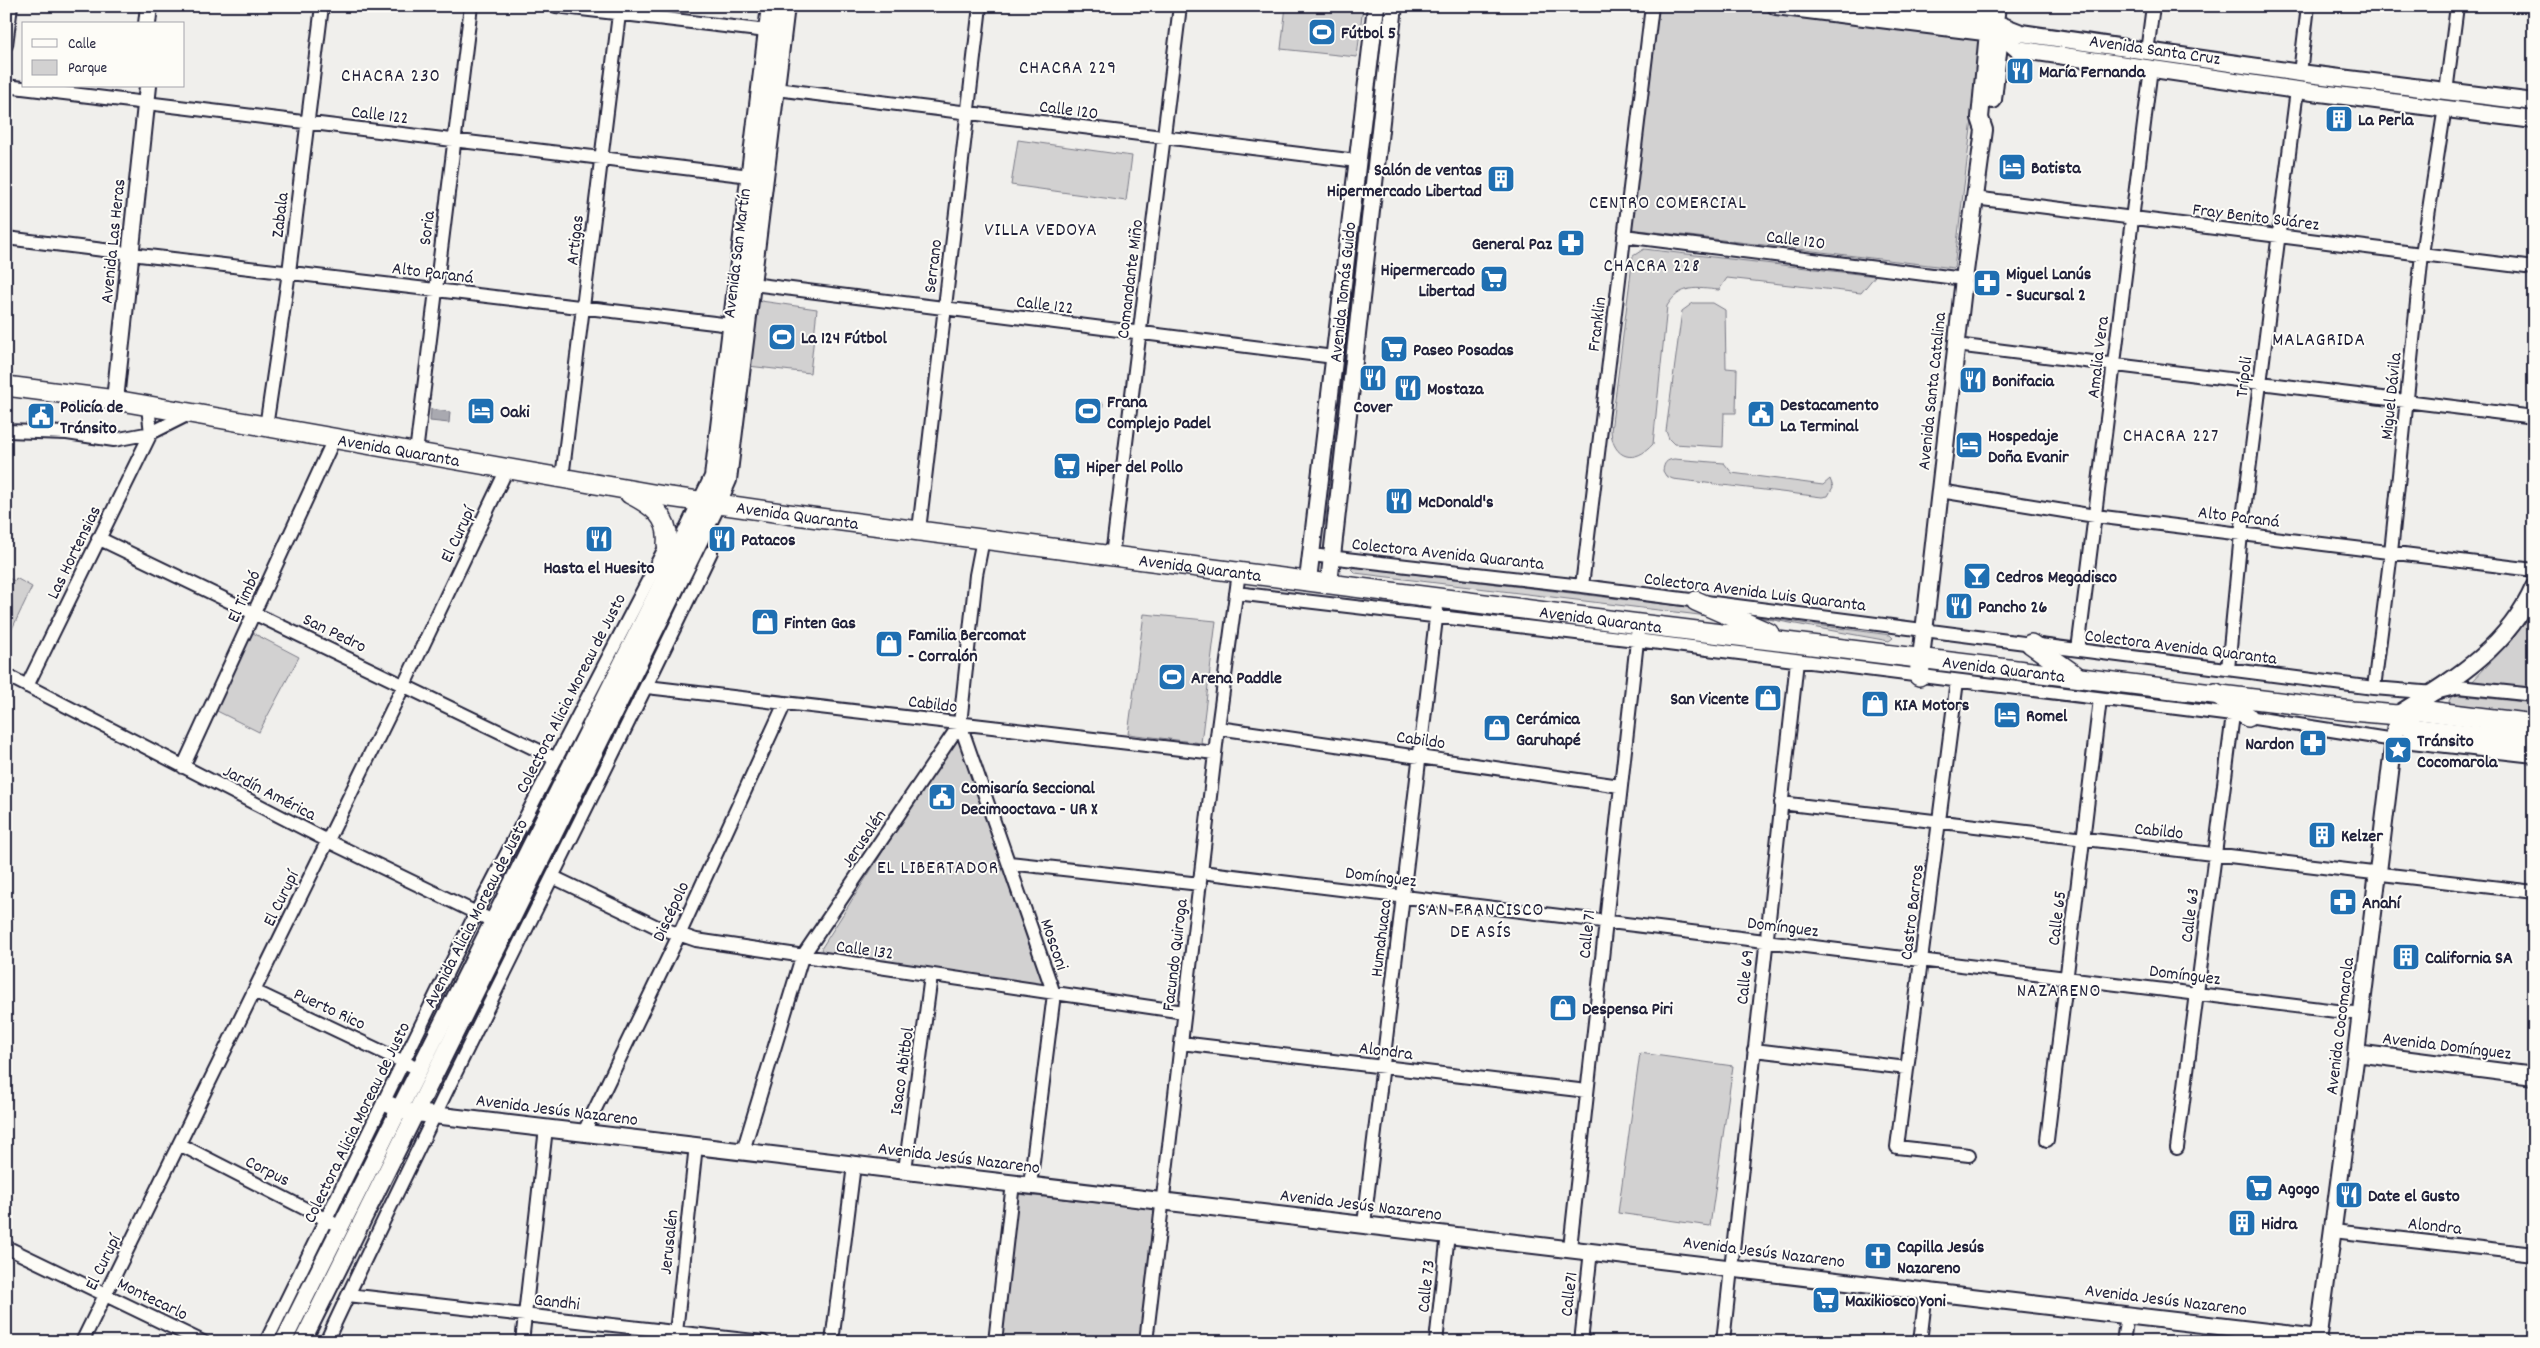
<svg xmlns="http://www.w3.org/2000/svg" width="2540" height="1348" viewBox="0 0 2540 1348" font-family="Dekko,sans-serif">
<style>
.green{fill:#d2d1d1;stroke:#7a7a86}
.water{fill:#a9a9b0;stroke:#737381}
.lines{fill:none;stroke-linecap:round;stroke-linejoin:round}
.minor-casing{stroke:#22223b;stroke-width:16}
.major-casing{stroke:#22223b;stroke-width:20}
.highway-casing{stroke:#22223b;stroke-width:22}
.minor{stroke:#fdfcf7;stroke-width:12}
.major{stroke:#fdfcf7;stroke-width:16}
.highway{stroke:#fdfcf7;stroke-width:19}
.labels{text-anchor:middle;stroke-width:4;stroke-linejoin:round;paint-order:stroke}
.poi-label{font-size:18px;font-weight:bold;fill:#22223b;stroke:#fdfcf7;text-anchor:start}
.street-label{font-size:18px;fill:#22223b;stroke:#fdfcf7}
.neighbourhood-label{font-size:19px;letter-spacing:1px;fill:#22223b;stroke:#fdfcf7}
</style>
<rect width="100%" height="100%" fill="#f0efec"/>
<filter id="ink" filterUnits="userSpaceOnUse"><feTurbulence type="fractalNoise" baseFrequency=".02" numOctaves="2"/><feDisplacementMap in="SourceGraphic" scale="10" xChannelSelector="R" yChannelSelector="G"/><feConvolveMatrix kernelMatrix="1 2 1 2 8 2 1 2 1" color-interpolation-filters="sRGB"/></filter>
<g filter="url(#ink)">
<path class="green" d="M1286 6H1363L1357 57 1281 49Z
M1380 6H1388L1325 525 1317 524Z
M1658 6H1713L1982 38 1954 268 1631 229Z
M1018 140 1132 156 1126 201 1011 185Z
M1644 249 1875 276 1861 293 1727 278 1719 290C1696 288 1681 284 1667 306L1653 444C1635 465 1613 459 1611 431L1633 256Z
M761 301 817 309 810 373 748 366 754 309Z
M1693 303H1713L1725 310 1726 368 1737 369 1736 413H1724L1723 447 1674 444 1669 439 1666 431 1682 311Z
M1090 402 1103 403 1101 420 1089 419Z
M1674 459 1724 463 1732 473 1823 485 1830 479 1833 487 1828 496 1822 497 1673 479 1666 476 1663 471C1664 463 1666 460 1674 459Z
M1355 567 1695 608 1732 619 1355 573 1351 569Z
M6 577 15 581 16 578 32 587 11 631 6 628Z
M2531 610H2534V690L2471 683 2515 636Z
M1144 614 1216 621 1201 743 1128 734Z
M1757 617 1890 635 1893 638 1889 641Z
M253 633 299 657 259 732 213 709Z
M2459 695 2534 703V717L2451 707 2449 701 2452 696Z
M961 728 1045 982 1033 986 826 957 821 949Z
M1640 1053 1733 1066 1710 1226 1618 1213Z
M1016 1194 1154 1209 1140 1342H1000Z"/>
<path class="water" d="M431 409 450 412 449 423 430 421Z"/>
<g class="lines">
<defs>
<path id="minor" d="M556 6 767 31
M6 45 11 6
M2147 52 2153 6
M2300 73 2308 6
M6 86 750 176
M776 89 1357 161
M2446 92 2457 6
M1974 198 2534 268
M1624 236 1964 279
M6 238 120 252
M131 254 731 325
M752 284 1334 357
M1956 345 2534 417
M266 427 289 272 322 6
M6 431 67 433 114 440 151 433 189 414
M416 453 471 6
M562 478 620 6
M1940 491 2095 516 2534 570
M919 530 980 6
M98 538 556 759
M1311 555 1582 586 2374 688 2435 693 2459 687 2534 695
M1112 556 1180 6
M1582 586 1652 6
M1236 593 1636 640 2248 717 2394 740 2534 756
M2078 650 2151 68
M2228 669 2241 534 2297 90
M6 675 328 841 501 925
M1957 681 1897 1147 1969 1155
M27 686 151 433 148 407
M647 687 1215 753
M2374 688 2391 552 2422 254 2445 107
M960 724 1054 994 1030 1185
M1218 728 1620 786
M183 767 334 439
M1781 803 2534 892
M1009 863 1200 884
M1201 872 2361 1014
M553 877 655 926 696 940 1184 1012
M254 991 410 1065
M1181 1043 1587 1091
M1754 1050 1907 1068
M584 1132 679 935 785 703
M2047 1140 2100 699
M179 1144 335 1224
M2177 1148 2233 715
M743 1151 802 957 960 724 976 575 983 539
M905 1170 931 976
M1364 1224 1437 610
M2333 1231 2534 1254
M6 1247 203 1342
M1570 1248 1638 632
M348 1295 763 1342
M82 1342 404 685 507 469
M266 1342 476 913 667 544
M326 1342C450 1076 585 816 711 552
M522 1342 546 1128
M675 1342 696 1145
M832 1342 854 1165
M995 1342 1013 1183
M1146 1342 1218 728 1239 572
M1436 1342 1448 1234
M1581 1342 1591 1251
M1723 1342 1797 661
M1920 1342 1926 1291
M2123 1342 2127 1315"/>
<path id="major" d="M1776 6 2000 34 2017 49 2297 90 2534 120
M1901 6 1975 15 2021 33 2300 73 2534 102
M147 24 149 6
M1993 100 2000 34 1995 22 1997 6
M115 400 148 86
M1308 580 1376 6
M1329 583 1394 6
M1921 658 1964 279 1984 130 1980 118 1988 32 1994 24
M2356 1053 2534 1076
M385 1103 408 1112 2319 1338
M283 1342 657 593 713 477 770 6
M302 1342 718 503 728 480 786 6
M2318 1342 2356 1053 2397 715C2451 681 2507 649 2534 587"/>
<g id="highway">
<path id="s1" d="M6 386 115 400 670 497 788 514 1639 624 2352 711 2397 715 2420 710 2534 724"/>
<path d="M630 494C652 505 670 517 667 544"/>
<path d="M1696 601 1769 633"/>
<path d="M2031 644 2075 675"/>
<path d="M1919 676 1921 658"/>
<path d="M2216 693 2248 717"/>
<path d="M2397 715 2410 728 2534 742"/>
</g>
</defs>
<use href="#minor" class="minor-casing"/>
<use href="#major" class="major-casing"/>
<use href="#highway" class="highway-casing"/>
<use href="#minor" class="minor"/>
<use href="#major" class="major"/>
<use href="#highway" class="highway"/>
</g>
</g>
<defs>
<symbol id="stadium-square" viewBox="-11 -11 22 22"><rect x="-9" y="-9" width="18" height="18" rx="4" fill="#1f6fb2" stroke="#fdfcf7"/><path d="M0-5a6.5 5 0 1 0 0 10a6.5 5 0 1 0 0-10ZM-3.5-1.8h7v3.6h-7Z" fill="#fff"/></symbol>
<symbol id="restaurant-square" viewBox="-11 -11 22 22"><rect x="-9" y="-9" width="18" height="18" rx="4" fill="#1f6fb2" stroke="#fdfcf7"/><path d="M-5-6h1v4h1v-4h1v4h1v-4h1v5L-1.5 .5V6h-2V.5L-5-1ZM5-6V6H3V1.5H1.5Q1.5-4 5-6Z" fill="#fff"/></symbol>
<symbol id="building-square" viewBox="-11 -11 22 22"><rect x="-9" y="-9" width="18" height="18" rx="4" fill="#1f6fb2" stroke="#fdfcf7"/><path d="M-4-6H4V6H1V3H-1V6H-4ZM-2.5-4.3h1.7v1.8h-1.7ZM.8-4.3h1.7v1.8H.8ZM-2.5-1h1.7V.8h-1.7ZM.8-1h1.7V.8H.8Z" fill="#fff"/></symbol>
<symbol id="hotel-square" viewBox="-11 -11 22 22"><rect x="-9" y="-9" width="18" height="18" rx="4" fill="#1f6fb2" stroke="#fdfcf7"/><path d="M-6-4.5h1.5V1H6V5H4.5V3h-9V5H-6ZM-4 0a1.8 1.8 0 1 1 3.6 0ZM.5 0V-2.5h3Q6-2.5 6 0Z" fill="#fff"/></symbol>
<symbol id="pharmacy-square" viewBox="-11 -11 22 22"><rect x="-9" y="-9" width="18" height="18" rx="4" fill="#1f6fb2" stroke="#fdfcf7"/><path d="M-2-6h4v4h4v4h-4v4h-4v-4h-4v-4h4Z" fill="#fff"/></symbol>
<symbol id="supermarket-square" viewBox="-11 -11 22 22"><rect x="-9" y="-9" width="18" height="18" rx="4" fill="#1f6fb2" stroke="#fdfcf7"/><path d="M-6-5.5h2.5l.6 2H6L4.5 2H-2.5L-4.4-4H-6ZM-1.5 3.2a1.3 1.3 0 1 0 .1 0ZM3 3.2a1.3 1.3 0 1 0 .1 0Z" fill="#fff"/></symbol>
<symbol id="civic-square" viewBox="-11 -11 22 22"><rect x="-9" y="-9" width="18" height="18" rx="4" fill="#1f6fb2" stroke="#fdfcf7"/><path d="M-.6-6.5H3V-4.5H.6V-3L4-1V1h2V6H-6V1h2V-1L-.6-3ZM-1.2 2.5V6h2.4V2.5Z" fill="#fff"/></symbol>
<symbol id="bar-square" viewBox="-11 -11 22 22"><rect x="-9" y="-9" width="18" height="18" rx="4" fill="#1f6fb2" stroke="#fdfcf7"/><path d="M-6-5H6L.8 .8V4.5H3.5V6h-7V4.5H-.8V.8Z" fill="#fff"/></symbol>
<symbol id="shop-square" viewBox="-11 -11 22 22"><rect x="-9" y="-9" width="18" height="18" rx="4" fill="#1f6fb2" stroke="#fdfcf7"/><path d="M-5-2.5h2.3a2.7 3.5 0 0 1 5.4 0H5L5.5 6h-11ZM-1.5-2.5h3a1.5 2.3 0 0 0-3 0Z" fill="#fff"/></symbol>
<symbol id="sight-square" viewBox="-11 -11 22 22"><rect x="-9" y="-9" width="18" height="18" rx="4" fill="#1f6fb2" stroke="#fdfcf7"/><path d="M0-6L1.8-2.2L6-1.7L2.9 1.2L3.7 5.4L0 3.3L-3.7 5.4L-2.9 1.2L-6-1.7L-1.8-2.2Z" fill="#fff"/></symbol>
<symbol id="church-square" viewBox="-11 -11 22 22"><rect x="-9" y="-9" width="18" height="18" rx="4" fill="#1f6fb2" stroke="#fdfcf7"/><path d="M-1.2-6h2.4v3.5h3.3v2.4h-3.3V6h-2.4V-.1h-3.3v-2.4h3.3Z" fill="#fff"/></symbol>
</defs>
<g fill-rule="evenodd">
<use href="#stadium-square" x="1306" y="16" width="32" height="32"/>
<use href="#restaurant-square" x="2004" y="55" width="32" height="32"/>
<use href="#building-square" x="2323" y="103" width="32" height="32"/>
<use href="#hotel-square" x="1996" y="151" width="32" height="32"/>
<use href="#building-square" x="1485" y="163" width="32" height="32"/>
<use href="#pharmacy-square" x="1555" y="227" width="32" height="32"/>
<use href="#supermarket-square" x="1478" y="263" width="32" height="32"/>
<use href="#pharmacy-square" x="1971" y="267" width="32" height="32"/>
<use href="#stadium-square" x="766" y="321" width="32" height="32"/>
<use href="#supermarket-square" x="1378" y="333" width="32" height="32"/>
<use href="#restaurant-square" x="1357" y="362" width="32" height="32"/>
<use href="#restaurant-square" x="1957" y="364" width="32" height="32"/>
<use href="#restaurant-square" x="1392" y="372" width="32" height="32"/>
<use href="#hotel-square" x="465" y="395" width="32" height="32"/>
<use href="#stadium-square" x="1072" y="395" width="32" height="32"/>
<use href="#civic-square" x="1745" y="398" width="32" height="32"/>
<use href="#civic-square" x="25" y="400" width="32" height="32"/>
<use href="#hotel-square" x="1953" y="429" width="32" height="32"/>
<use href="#supermarket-square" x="1051" y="450" width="32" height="32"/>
<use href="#restaurant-square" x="1383" y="485" width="32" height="32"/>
<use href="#restaurant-square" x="583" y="523" width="32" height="32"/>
<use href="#restaurant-square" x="706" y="523" width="32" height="32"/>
<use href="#bar-square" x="1961" y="560" width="32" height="32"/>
<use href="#restaurant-square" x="1943" y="590" width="32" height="32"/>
<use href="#shop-square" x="749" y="606" width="32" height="32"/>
<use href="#shop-square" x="873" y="628" width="32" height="32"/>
<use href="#stadium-square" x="1156" y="661" width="32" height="32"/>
<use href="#shop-square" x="1752" y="682" width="32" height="32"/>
<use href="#shop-square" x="1859" y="688" width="32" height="32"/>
<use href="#hotel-square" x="1991" y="699" width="32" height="32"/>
<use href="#shop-square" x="1481" y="712" width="32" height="32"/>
<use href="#pharmacy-square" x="2297" y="727" width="32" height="32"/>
<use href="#sight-square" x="2382" y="734" width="32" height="32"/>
<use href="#civic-square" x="926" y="781" width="32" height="32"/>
<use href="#building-square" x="2306" y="819" width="32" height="32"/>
<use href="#pharmacy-square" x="2327" y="886" width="32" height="32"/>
<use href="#building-square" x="2390" y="941" width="32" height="32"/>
<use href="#shop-square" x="1547" y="992" width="32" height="32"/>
<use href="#supermarket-square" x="2243" y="1172" width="32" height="32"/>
<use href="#restaurant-square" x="2333" y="1179" width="32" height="32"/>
<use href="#building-square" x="2226" y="1207" width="32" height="32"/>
<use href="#church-square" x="1862" y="1240" width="32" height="32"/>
<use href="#supermarket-square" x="1810" y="1284" width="32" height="32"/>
</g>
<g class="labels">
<g class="poi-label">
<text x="1341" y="38">Fútbol 5</text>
<text x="2039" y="77">María Fernanda</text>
<text x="2358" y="125">La Perla</text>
<text x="2031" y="173">Batista</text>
<text x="1482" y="175" text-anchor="end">Salón de ventas<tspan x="1482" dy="21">Hipermercado Libertad</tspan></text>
<text x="1552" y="249" text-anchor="end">General Paz</text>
<text x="1475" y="275" text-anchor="end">Hipermercado<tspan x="1475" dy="21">Libertad</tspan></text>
<text x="2006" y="279">Miguel Lanús<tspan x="2006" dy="21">- Sucursal 2</tspan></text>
<text x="801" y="343">La 124 Fútbol</text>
<text x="1413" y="355">Paseo Posadas</text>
<text x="1992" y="386">Bonifacia</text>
<text x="1427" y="394">Mostaza</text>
<text x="1107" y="407">Frana<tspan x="1107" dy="21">Complejo Padel</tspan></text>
<text x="1780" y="410">Destacamento<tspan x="1780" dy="21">La Terminal</tspan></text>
<text x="60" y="412">Policía de<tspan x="60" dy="21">Tránsito</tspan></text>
<text x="1373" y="412" text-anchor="middle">Cover</text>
<text x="500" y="417">Oaki</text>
<text x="1988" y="441">Hospedaje<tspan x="1988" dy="21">Doña Evanir</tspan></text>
<text x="1086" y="472">Hiper del Pollo</text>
<text x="1418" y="507">McDonald's</text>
<text x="741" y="545">Patacos</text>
<text x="599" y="573" text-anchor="middle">Hasta el Huesito</text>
<text x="1996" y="582">Cedros Megadisco</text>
<text x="1978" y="612">Pancho 26</text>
<text x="784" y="628">Finten Gas</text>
<text x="908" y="640">Familia Bercomat<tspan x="908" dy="21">- Corralón</tspan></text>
<text x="1191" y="683">Arena Paddle</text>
<text x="1749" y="704" text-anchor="end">San Vicente</text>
<text x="1894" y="710">KIA Motors</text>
<text x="2026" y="721">Romel</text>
<text x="1516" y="724">Cerámica<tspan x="1516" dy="21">Garuhapé</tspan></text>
<text x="2417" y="746">Tránsito<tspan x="2417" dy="21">Cocomarola</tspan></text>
<text x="2294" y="749" text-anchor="end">Nardon</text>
<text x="961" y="793">Comisaría Seccional<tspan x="961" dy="21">Decimooctava - UR X</tspan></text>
<text x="2341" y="841">Kelzer</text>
<text x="2362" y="908">Anahí</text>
<text x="2425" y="963">California SA</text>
<text x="1582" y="1014">Despensa Piri</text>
<text x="2278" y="1194">Agogo</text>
<text x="2368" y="1201">Date el Gusto</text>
<text x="2261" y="1229">Hidra</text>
<text x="1897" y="1252">Capilla Jesús<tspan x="1897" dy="21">Nazareno</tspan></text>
<text x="1845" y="1306">Maxikiosco Yoni</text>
</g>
<g class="street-label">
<text transform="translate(2155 49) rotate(8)" y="6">Avenida Santa Cruz</text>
<text transform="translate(1069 109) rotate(7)" y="6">Calle 120</text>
<text transform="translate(380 114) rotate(7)" y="6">Calle 122</text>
<text transform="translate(279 215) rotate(-83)" y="6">Zabala</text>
<text transform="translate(2256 216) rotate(7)" y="6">Fray Benito Suárez</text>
<text transform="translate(426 228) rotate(-83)" y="6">Soria</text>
<text transform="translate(1796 239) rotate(7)" y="6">Calle 120</text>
<text transform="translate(574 240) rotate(-83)" y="6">Artigas</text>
<text transform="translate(112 241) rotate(-84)" y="6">Avenida Las Heras</text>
<text transform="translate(736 253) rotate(-83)" y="6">Avenida San Martín</text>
<text transform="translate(932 266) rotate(-83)" y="6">Serrano</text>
<text transform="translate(433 272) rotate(7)" y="6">Alto Paraná</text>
<text transform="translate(1129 279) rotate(-83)" y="6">Comandante Miño</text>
<text transform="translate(1342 292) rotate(-84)" y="6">Avenida Tomás Guido</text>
<text transform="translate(1045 304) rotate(7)" y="6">Calle 122</text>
<text transform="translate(1596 324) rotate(-83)" y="6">Franklin</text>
<text transform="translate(2097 357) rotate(-83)" y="6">Amalia Vera</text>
<text transform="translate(2243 377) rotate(-83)" y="6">Trípoli</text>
<text transform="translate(1931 391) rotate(-84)" y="6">Avenida Santa Catalina</text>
<text transform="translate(2390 396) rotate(-84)" y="6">Miguel Dávila</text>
<text dy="6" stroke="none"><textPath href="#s1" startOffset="398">Avenida Quaranta</textPath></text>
<text dy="6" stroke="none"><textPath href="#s1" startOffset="802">Avenida Quaranta</textPath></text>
<text transform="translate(2239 516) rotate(7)" y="6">Alto Paraná</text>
<text transform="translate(457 534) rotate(-65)" y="6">El Curupí</text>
<text transform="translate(73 552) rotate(-64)" y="6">Las Hortensias</text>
<text transform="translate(1448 553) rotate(6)" y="6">Colectora Avenida Quaranta</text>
<text dy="6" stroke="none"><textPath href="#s1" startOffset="1208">Avenida Quaranta</textPath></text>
<text transform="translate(1755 591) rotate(7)" y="6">Colectora Avenida Luis Quaranta</text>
<text transform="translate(243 596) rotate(-65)" y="6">El Timbó</text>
<text dy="6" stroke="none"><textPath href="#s1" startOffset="1612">Avenida Quaranta</textPath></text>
<text transform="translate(335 632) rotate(26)" y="6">San Pedro</text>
<text transform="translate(2181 646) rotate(7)" y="6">Colectora Avenida Quaranta</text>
<text dy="6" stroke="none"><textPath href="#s1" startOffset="2018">Avenida Quaranta</textPath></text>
<text transform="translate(570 693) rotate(-63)" y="6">Colectora Alicia Moreau de Justo</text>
<text transform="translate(933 703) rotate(7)" y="6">Cabildo</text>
<text transform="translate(1421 739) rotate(8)" y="6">Cabildo</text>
<text transform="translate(270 792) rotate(27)" y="6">Jardín América</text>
<text transform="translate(2159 830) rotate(6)" y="6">Cabildo</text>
<text transform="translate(863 838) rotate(-56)" y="6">Jerusalén</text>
<text transform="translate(1381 876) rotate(7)" y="6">Domínguez</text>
<text transform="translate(280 898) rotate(-64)" y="6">El Curupí</text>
<text transform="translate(670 911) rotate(-65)" y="6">Discépolo</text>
<text transform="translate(1911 912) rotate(-83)" y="6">Castro Barros</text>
<text transform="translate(475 913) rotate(-63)" y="6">Avenida Alicia Moreau de Justo</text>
<text transform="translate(2189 915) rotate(-83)" y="6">Calle 63</text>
<text transform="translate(2056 918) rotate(-83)" y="6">Calle 65</text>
<text transform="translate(1783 926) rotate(7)" y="6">Domínguez</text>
<text transform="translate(1586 934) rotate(-84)" y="6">Calle 71</text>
<text transform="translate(1380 938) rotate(-83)" y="6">Humahuaca</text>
<text transform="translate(1055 944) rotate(71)" y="6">Mosconi</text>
<text transform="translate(865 949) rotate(8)" y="6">Calle 132</text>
<text transform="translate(1174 955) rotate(-83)" y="6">Facundo Quiroga</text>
<text transform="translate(2185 974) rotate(7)" y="6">Domínguez</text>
<text transform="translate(1744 977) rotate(-84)" y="6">Calle 69</text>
<text transform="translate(330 1008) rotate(25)" y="6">Puerto Rico</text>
<text transform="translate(2339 1026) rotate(-83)" y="6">Avenida Cocomarola</text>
<text transform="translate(2447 1045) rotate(7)" y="6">Avenida Domínguez</text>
<text transform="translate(1386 1050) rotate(7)" y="6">Alondra</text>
<text transform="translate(901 1071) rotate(-82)" y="6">Isaco Abitbol</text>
<text transform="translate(557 1109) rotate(7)" y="6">Avenida Jesús Nazareno</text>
<text transform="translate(356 1122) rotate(-64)" y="6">Colectora Alicia Moreau de Justo</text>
<text transform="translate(959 1157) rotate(7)" y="6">Avenida Jesús Nazareno</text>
<text transform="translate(268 1170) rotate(27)" y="6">Corpus</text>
<text transform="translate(1361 1204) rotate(7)" y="6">Avenida Jesús Nazareno</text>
<text transform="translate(2435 1225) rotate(6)" y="6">Alondra</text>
<text transform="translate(668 1242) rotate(-84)" y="6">Jerusalén</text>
<text transform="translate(1764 1251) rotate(7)" y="6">Avenida Jesús Nazareno</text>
<text transform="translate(102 1262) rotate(-64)" y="6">El Curupí</text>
<text transform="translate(1425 1286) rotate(-84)" y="6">Calle 73</text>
<text transform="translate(1568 1294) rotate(-83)" y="6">Calle71</text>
<text transform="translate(153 1298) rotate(26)" y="6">Montecarlo</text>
<text transform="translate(2166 1299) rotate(7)" y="6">Avenida Jesús Nazareno</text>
<text transform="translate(557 1301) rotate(6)" y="6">Gandhi</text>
</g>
<g class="neighbourhood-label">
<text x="1068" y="73">CHACRA 229</text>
<text x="391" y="81">CHACRA 230</text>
<text x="1668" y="208">CENTRO COMERCIAL</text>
<text x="1041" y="235">VILLA VEDOYA</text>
<text x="1652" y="271">CHACRA 228</text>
<text x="2319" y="345">MALAGRIDA</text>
<text x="2171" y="441">CHACRA 227</text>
<text x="938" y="873">EL LIBERTADOR</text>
<text x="1481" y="915">SAN FRANCISCO<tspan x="1481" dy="22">DE ASÍS</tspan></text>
<text x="2059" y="996">NAZARENO</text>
</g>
</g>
<rect width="2540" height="1348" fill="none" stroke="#fdfcf7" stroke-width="25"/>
<rect x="12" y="12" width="2515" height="1323" fill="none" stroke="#22223b" stroke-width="2" filter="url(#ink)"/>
<rect x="22" y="22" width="162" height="65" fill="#fdfcf7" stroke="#a5a5ac"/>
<rect x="32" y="39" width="25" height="8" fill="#fdfcf7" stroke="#a5a5ac"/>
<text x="68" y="48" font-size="15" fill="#22223b">Calle</text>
<rect x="32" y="60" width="25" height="15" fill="#d2d1d1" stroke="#a5a5ac"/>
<text x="68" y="72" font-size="15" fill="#22223b">Parque</text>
</svg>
